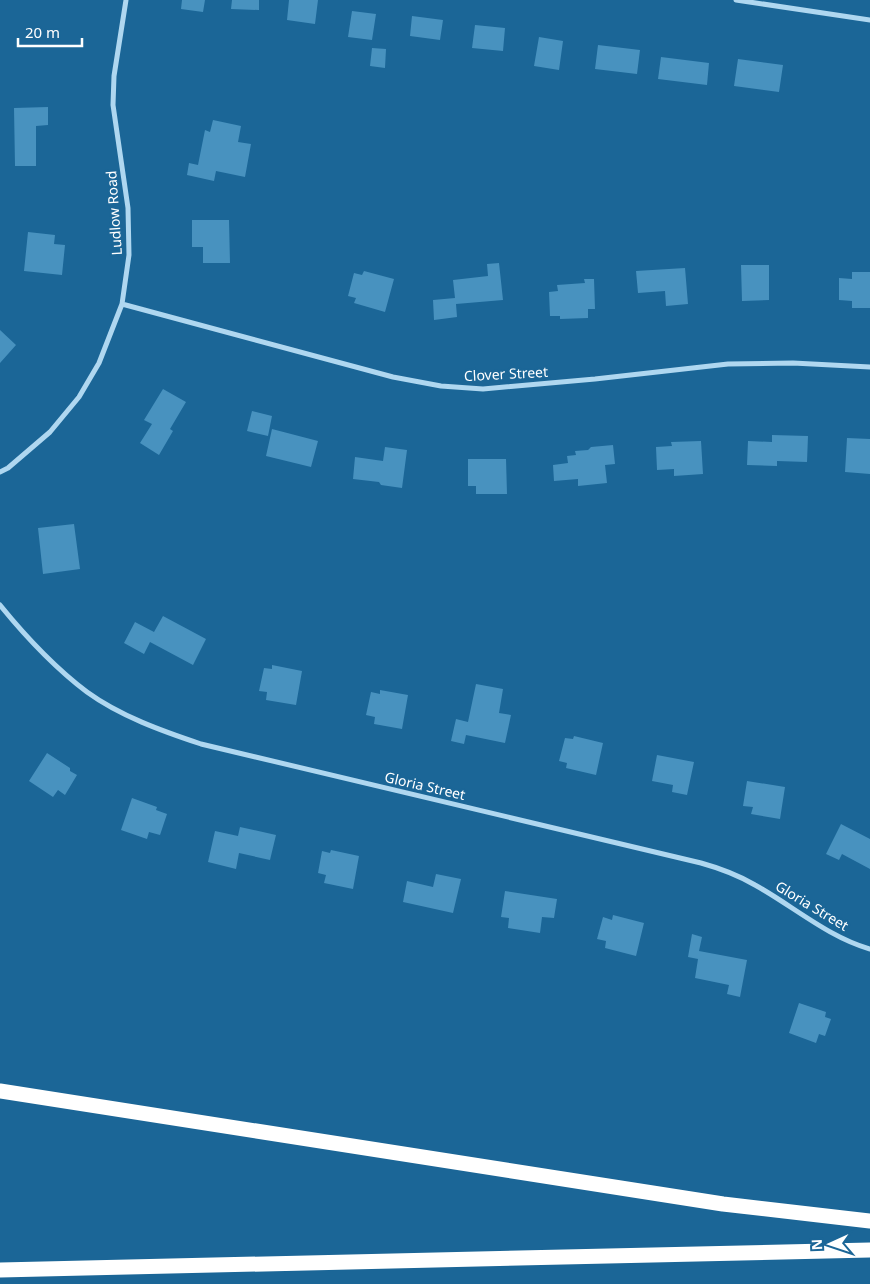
<svg xmlns="http://www.w3.org/2000/svg" width="870" height="1284" viewBox="0 0 870 1284" font-family="'Noto Sans',sans-serif">
<style>
.building{fill:#4892bf}
.lines{fill:none;stroke-linecap:round;stroke-linejoin:round}
.minor{stroke:#afd7f0;stroke-width:5}
.motorway{stroke:#fff;stroke-width:15}
.labels{text-anchor:middle;stroke-width:4.5;stroke-linejoin:round;paint-order:stroke}
.street-label{font-size:14px;fill:#fff;stroke:#1b6697}
</style>
<rect width="100%" height="100%" fill="#1b6697"/>
<path class="building" d="M182 0H205L203 12 181 9Z
M232 0H259V10L231 9Z
M289 0H318L315 24 287 20Z
M352 11 376 14 372 40 348 37Z
M412 16 443 20 440 40 410 36Z
M475 25 505 28 503 51 472 48Z
M539 37 563 41 559 70 534 66Z
M598 45 640 50 637 74 595 69Z
M372 48 386 49 385 68 370 66Z
M661 57 709 63 707 85 658 79Z
M738 59 783 65 779 92 734 86Z
M48 107V125L36 126V166H15L14 108Z
M213 120 241 126 238 142 251 144 245 177 216 171 214 181 187 175 189 163 198 165 205 130 210 132Z
M192 220H229L230 263H203V247H192Z
M28 232 55 235 54 244 65 245 62 275 24 271Z
M499 263 503 300 456 304 457 317 434 320 433 300 455 298 453 280 488 276 487 264Z
M741 265H769V300L742 301Z
M685 268 688 304 666 306 665 291 638 293 636 271Z
M364 271 394 279 385 312 354 303 356 298 348 296 354 273 362 275Z
M852 272H870V308H852V301L839 300V278L852 279Z
M584 279H594L595 309H588V318L560 319V316H550L549 292 558 291 557 285 585 283Z
M0 330 16 345 0 363Z
M163 389 186 402 170 429 173 431 159 455 140 443 152 424 144 420Z
M252 411 272 416 268 436 247 431Z
M272 429 318 441 311 467 266 456Z
M772 435 808 436 807 462 777 461V466L747 465 748 441 772 442Z
M847 438 870 439V474L845 472Z
M701 441 703 474 674 476V469L657 470 656 447 672 446 671 442Z
M613 445 615 464 605 465 607 483 578 486V479L554 481 553 465 568 463 567 456 576 455 575 451 588 450 591 447Z
M385 447 407 450 402 488 381 485 379 482 353 479 355 457 383 461Z
M468 459H506L507 494H476V486H468Z
M74 524 80 569 43 574 38 528Z
M163 616 206 639 193 665 150 642 144 654 124 643 135 622 154 632Z
M272 665 302 671 296 705 266 700 267 692 259 691 264 668 272 669Z
M476 684 503 689 499 713 511 715 505 743 466 735 464 744 451 741 456 719 468 722Z
M380 690 408 695 402 729 374 724 375 717 366 715 371 692 380 694Z
M574 736 603 743 596 775 566 768 567 763 559 761 565 738 573 739Z
M47 753 70 768V771L77 775 65 795 58 790 53 797 29 781Z
M657 755 694 762 687 795 672 792 673 785 652 781Z
M747 781 785 787 780 819 751 814 753 807 743 806Z
M132 798 157 807 156 810 167 814 160 835 149 832 147 839 121 830Z
M841 824 870 839V869L842 854 839 860 826 854Z
M240 827 276 835 270 860 239 853 236 869 208 862 215 831 238 836Z
M331 850 359 856 353 889 324 883 326 875 318 873 322 851 330 853Z
M436 874 461 879 453 913 403 902 407 881 433 887Z
M505 891 557 899 554 918 542 917 540 933 508 928 509 918 501 917Z
M613 915 644 923 636 956 605 948 606 941 597 939 603 917 612 920Z
M692 934 702 937 699 951 747 960 740 997 727 994 729 985 695 978 698 959 688 957Z
M799 1003 826 1012 825 1017 831 1019 825 1036 819 1034 816 1043 789 1033Z"/>
<g class="lines">
<path class="minor" d="M736 0 870 20
M122 304 393 377 441 386 483 389 595 379 728 364 793 363 870 367
M0 472 8 468 50 432 79 397 99 363 122 304 129 255 128 208 113 105 114 76 126 0
M0 605C26 637 54 667 87 692 120 716 162 731 201 744L701 863C719 868 738 875 755 885 793 906 828 937 870 949"/>
<path class="motorway" d="M0 1091 723 1204 870 1221
M0 1270 870 1250"/>
</g>
<g class="labels">
<g class="street-label">
<text transform="translate(114 213) rotate(-94)" y="5">Ludlow Road</text>
<text transform="translate(506 374) rotate(-3)" y="5">Clover Street</text>
<text transform="translate(425 786) rotate(13)" y="5">Gloria Street</text>
<text transform="translate(812 906) rotate(31)" y="5">Gloria Street</text>
</g>
</g>
<g transform="translate(830 1244) rotate(267)" stroke="#1b6697" stroke-width="4" paint-order="stroke">
<path d="M0-4L9 19L0 12L-9 19Z" fill="#ffffff"/>
<text y="-8" font-size="14" font-weight="bold" text-anchor="middle" fill="#ffffff">N</text>
</g>
<path d="M18 38v8h64v-8" fill="none" stroke="#ffffff" stroke-width="2.5"/>
<text x="25" y="38" font-size="15" fill="#ffffff" stroke="#1b6697" stroke-width="4" paint-order="stroke">20 m</text>
</svg>
